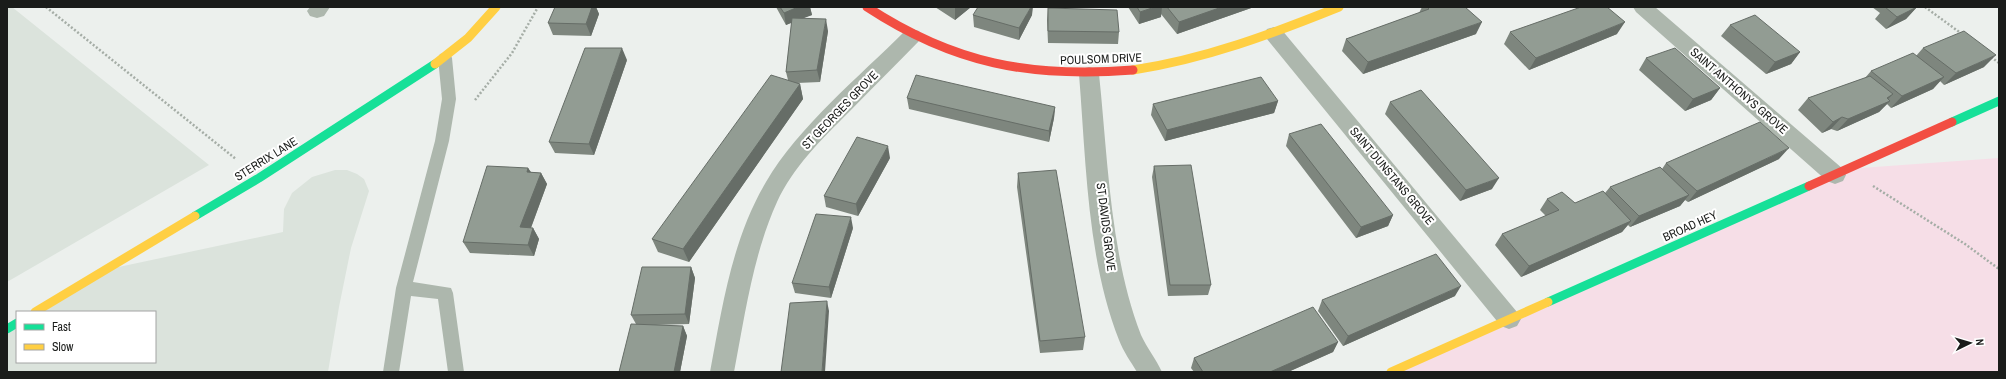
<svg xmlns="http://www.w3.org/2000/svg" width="2006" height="379" viewBox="0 0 2006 379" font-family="'Archivo Narrow',sans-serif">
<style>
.built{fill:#dbe3dc}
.green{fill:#f6dee7}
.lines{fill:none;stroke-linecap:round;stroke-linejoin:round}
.path{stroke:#a5ada6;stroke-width:2.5;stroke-dasharray:2 2;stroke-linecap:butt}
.lane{fill:#adb7ad;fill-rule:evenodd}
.street{fill:#adb7ad;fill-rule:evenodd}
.fast{stroke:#16e098;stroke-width:9}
.slow{stroke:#ffcf43;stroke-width:9}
.jam{stroke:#f24e42;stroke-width:9}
.wall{fill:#7e867e}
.shaded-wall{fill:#666d67}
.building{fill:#929c93;stroke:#666d67}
.labels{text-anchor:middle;stroke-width:4;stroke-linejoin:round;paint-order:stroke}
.street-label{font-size:12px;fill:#1a1c1a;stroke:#fff}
</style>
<rect width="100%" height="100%" fill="#ecf0ed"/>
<path class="built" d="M7 7H12L209 165 7 282Z
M335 170H347L357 174 364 179 369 191 351 248 339 307 328 372H7V334L17 328V362H155V312H43L114 268 283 232 284 209 292 193 312 177Z"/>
<path class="green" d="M1999 158V372H1391L1847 169Z"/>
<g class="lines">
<path class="path" d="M46 7 236 159
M1925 7 1962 34
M1991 57 1999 63
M475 100 512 53 538 7
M1873 186 1965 244 1999 269"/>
<path class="lane" d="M445 53 450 54 452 58 456 99 449 141 413 282 451 288 453 293 464 372H448L438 299 411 296 399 372H383L396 288 435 141 442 99 438 58 440 54Z"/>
<path class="street" d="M310 7H330L324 16 317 18 310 16 307 11Z
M1633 7H1655L1843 169 1846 175 1843 181 1835 184 1827 181 1636 12Z
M1274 27 1281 29 1517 312 1521 319 1517 326 1509 329 1501 326 1267 39 1264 34 1267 29Z
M912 29 919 31 922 36 919 41C896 65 872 88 849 112 822 139 793 167 777 202 753 255 745 315 734 372H710C722 308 732 239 766 182 798 127 860 76 905 31Z
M1089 67 1096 69 1099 74C1108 159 1110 255 1141 335 1147 348 1156 359 1162 372H1137C1131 362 1123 351 1119 340 1087 259 1086 161 1079 74L1082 69Z"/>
<path class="fast" d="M1952 122 1999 101
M195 216 259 178 435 64
M1548 302 1809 186
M7 329 17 323"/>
<path class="slow" d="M435 64 468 38 496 7
M1133 70C1205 59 1272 34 1339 7
M35 312 195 216
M1391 372 1548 302"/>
<path class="jam" d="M867 7C954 64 1030 78 1133 70
M1809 186 1952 122"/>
</g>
<path class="wall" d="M596 7 599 14 591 36 553 35 548 23Z
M776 7H810L812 15 802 18 828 31 820 82 797 83 800 84 803 99 689 262 658 252 652 239 788 80 786 72 792 22 786 25Z
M935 7H971L955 20Z
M1128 7H1254L1177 34 1161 14V17L1139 24Z
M1422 7H1465L1476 34 1363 74 1342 51 1346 39 1419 13Z
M1872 7H1917L1906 19 1886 29 1875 19 1880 13Z
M1048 8 1119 32 1118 44 1048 43 1047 20Z
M973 15H1032L1019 40 974 27Z
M1730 25 1800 52 1791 64 1766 74 1721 36Z
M1510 32 1617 34 1529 70 1504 44Z
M1923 48 1984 67 1944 85 1940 81 1933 89 1891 108 1887 104 1879 112 1837 131 1831 129 1822 133 1798 110 1808 98 1865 78 1871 71 1916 56Z
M1646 58 1720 88 1711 100 1685 111 1639 70Z
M627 60 594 155 555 153 549 142Z
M907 98 1055 107 1054 118 1049 142 909 109Z
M1278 101 1274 113 1165 141 1151 115 1153 104Z
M1390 102 1492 189 1460 201 1385 114Z
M1289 134 1393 215 1388 226 1356 238 1286 146Z
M890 158 858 216 826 207 824 196Z
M1779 159 1688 202 1685 200 1680 206 1630 227 1628 225 1622 232 1521 277 1495 245 1502 234 1546 216 1540 210 1547 199 1575 203 1605 193 1610 187 1662 169 1666 163Z
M1154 166 1211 285 1208 295 1168 296 1152 177Z
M528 168 531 172 541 173 547 184 531 228H533L539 239 534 256 470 253 463 242Z
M1018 173 1085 337 1083 350 1040 353 1017 187Z
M853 228 831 298 795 293 792 283Z
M691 267 695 278 689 324 655 325 683 326 687 336 680 372H619L636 324 631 315Z
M1455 296 1343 346 1318 311 1322 300Z
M1338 342 1333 352 1288 372H1194L1191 368 1194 358Z"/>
<path class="shaded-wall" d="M591 7H596L599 14 591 36 586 24Z
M798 7H810L812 15 786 25 784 13Z
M956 7H971L955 20V8Z
M1031 7H1033L1032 15 1019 40V28Z
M1155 7H1162L1161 17 1139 24 1140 12Z
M1222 7H1254L1177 34 1179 22Z
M1917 7 1906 19 1886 29 1897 17Z
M826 19 828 31 820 82 817 70Z
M1482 22 1476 34 1363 74 1368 62Z
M1625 22 1617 34 1529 70 1536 58Z
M622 48 627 60 594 155 589 144Z
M1800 52 1791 64 1766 74 1775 62Z
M1996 55 1984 67 1944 85 1956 73Z
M1944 77 1933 89 1891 108 1902 96Z
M800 84 803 99 689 262 683 249Z
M1720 88 1711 100 1685 111 1693 99Z
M1893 94 1883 104 1890 101 1879 112 1837 131 1848 119 1887 98Z
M1278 101 1274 113 1165 141 1167 130Z
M1055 107 1054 118 1049 142V131Z
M1842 117 1831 129 1822 133 1833 122Z
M888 146 890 158 858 216 856 204Z
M1789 148 1779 159 1688 202 1697 191Z
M528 168 535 179 527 172Z
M541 173 547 184 527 238 520 227Z
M1499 178 1492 189 1460 201 1466 190Z
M1689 195 1680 206 1630 227 1639 216Z
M1393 215 1388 226 1356 238 1361 227Z
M851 217 853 228 831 298 829 287Z
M1631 221 1622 232 1521 277 1529 266Z
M533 228 539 239 534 256 528 245Z
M691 267 695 278 689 324 685 314Z
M1461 286 1455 296 1343 346 1348 336Z
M827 301 829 311 825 372H822Z
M683 326 687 336 680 372H674Z
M1338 342 1333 352 1288 372H1270Z"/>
<path class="building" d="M555 7H592L586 24 548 23Z
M780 7H798L784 13Z
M978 7H1031L1019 28 973 15Z
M1137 7H1155L1140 12Z
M1167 7H1222L1179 22Z
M1427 7H1465L1482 22 1368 62 1346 39 1429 9Z
M1581 7H1607L1625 22 1536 58 1510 32Z
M1885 7H1917L1897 17Z
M1048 8 1117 10 1119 32 1048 31Z
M1755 15 1800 52 1775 62 1730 25Z
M792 18 826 19 817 70 786 72Z
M1964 31 1996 55 1956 73 1923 48Z
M585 48H622L589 144 549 142Z
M1675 48 1720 88 1693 99 1646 58Z
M1913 53 1944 77 1902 96 1871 71Z
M771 75 800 84 683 249 652 239Z
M916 75 1055 107 1049 131 907 98Z
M1870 76 1893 94 1887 98 1890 101 1848 119 1842 117 1833 122 1808 98Z
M1261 77 1278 101 1167 130 1153 104Z
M1421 90 1499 178 1466 190 1390 102Z
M1760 122 1789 148 1697 191 1666 163Z
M1321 124 1393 215 1361 227 1289 134Z
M857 137 888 146 856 204 824 196Z
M1191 165 1211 285H1170L1154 166Z
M487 166 528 168 527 172 541 173 520 227 533 228 528 245 463 242Z
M1660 167 1689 195 1639 216 1610 187Z
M1056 170 1085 337 1040 341 1018 173Z
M1603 191 1631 221 1529 266 1502 234 1559 210 1547 199 1562 192 1575 203Z
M816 214 851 217 829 287 792 283Z
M1436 254 1461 286 1348 336 1322 300Z
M642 267H691L685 314 631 315Z
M827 301 822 372H781L790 303Z
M1313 307 1338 342 1270 372H1203L1194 358Z
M631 324 683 326 674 372H619Z"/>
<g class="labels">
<g class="street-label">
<text transform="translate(1101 59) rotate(-2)" y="4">POULSOM DRIVE</text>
<text transform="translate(1739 91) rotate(41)" y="4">SAINT ANTHONYS GROVE</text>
<text transform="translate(840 110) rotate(-46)" y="4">ST GEORGES GROVE</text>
<text transform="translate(266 159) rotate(-32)" y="4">STERRIX LANE</text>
<text transform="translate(1392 176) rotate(50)" y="4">SAINT DUNSTANS GROVE</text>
<text transform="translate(1690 226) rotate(-24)" y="4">BROAD HEY</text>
<text transform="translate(1106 227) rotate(83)" y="4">ST DAVIDS GROVE</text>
</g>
</g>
<rect width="2006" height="379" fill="none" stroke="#1a1c1a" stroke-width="16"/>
<rect x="16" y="311" width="140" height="52" fill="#ffffff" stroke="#a3a4a3"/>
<rect x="24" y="324" width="20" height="6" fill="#16e098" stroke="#a3a4a3"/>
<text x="52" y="331" font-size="12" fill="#1a1c1a">Fast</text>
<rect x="24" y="344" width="20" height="6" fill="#ffcf43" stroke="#a3a4a3"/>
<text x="52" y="351" font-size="12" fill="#1a1c1a">Slow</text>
<g transform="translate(1970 343) rotate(85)" stroke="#ffffff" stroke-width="3" paint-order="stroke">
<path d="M0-3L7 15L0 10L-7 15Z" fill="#1a1c1a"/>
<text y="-6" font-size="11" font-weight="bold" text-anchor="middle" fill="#1a1c1a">N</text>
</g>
</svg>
